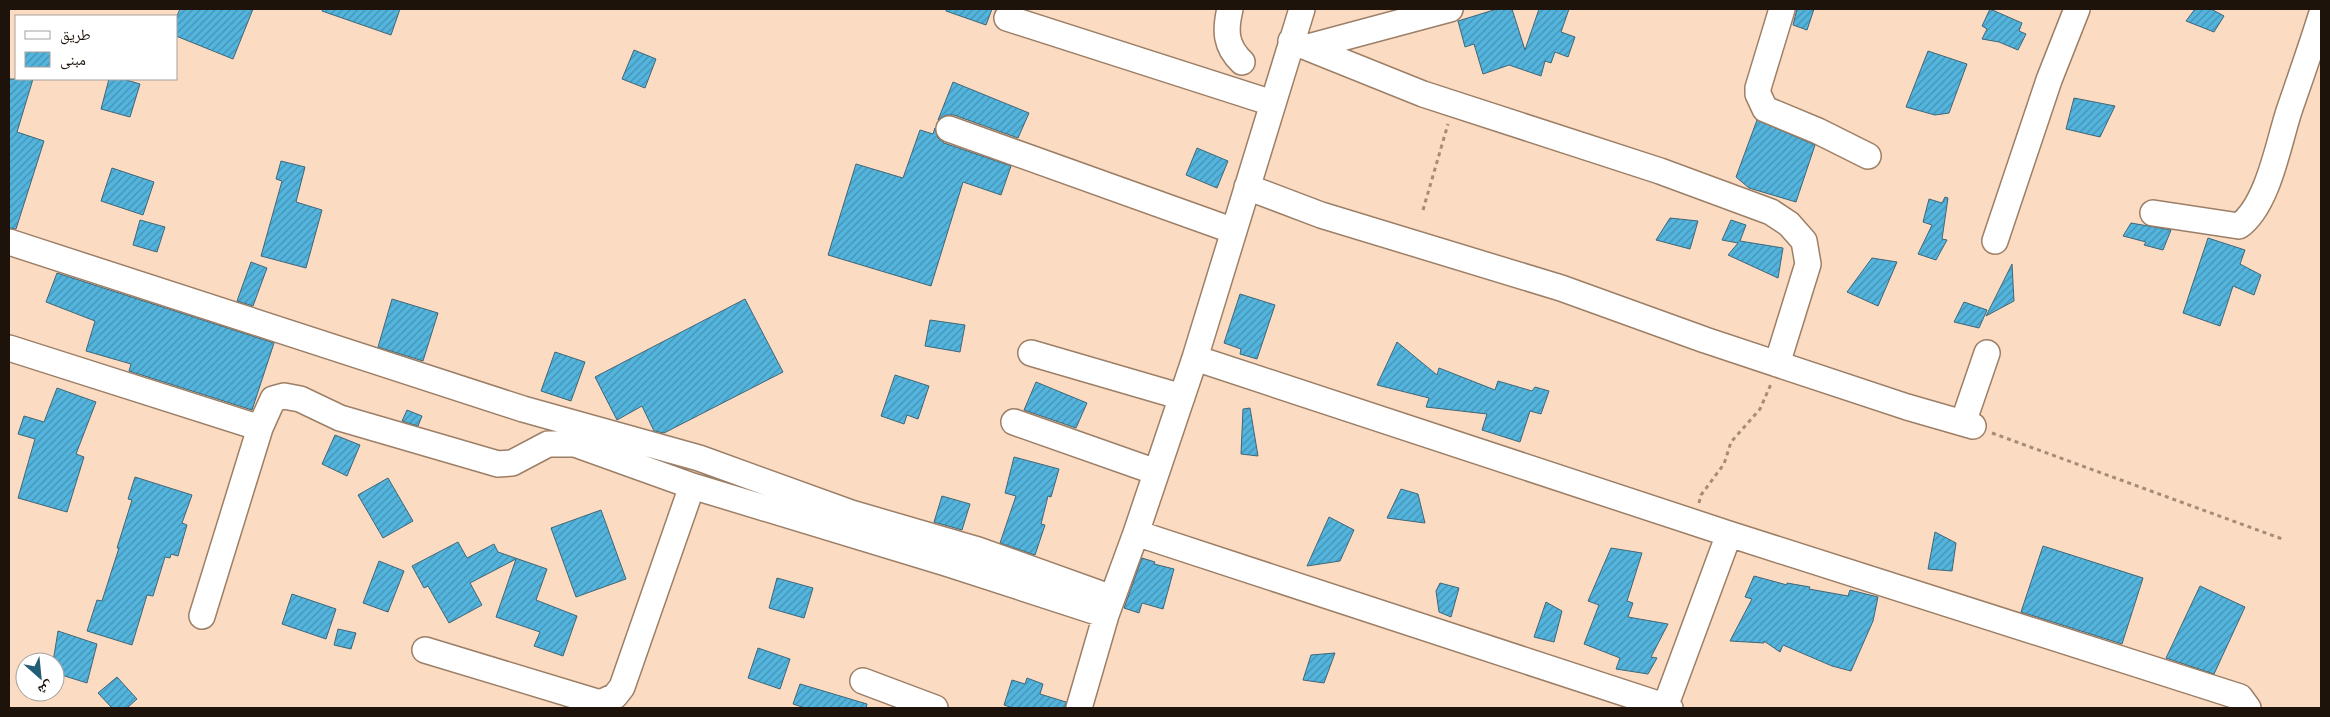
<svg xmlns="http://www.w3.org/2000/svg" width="2330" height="717" viewBox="0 0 2330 717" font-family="Signika,'Noto Naskh Arabic',sans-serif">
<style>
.building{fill:url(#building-hatch);stroke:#416677}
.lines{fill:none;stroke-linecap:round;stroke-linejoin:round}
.minor-casing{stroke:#9c7f67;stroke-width:28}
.path{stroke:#a48c79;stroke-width:3;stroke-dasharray:4 4;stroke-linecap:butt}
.minor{stroke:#fff;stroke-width:25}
</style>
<defs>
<pattern id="building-hatch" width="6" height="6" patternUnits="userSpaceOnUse" patternTransform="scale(1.25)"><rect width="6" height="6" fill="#53b4dd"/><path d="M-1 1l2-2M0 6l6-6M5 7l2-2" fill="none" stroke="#4491b1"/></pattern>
</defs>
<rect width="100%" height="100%" fill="#fbdbc1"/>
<path class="building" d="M180 9H253L233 59 176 36V18Z
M323 9H400L391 35 322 11Z
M946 9H992L986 25 946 11Z
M1497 9H1512L1525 50 1539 9H1569L1561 32 1575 37 1568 57 1555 52 1551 63 1545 61 1541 76 1509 65 1483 74 1474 44 1465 47 1458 21Z
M1797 9H1814L1807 30 1793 25Z
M1990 9 2022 23 2019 31 2026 34 2018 50 1999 42 1982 39 1987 29 1982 26Z
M2195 9H2211L2224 16 2214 32 2186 21Z
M634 50 656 59 645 88 622 79Z
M1928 51 1967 64 1949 113 1935 115 1906 107Z
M9 79H33L17 132 44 141 16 229 9 228Z
M109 79H123L140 84 130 117 101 109Z
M953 82 1029 113 1018 138 954 115H946L938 120Z
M2074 98 2115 106 2100 137 2066 129Z
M1757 120 1815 145 1796 202 1749 188 1736 177Z
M935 128 938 138 944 143 1011 166 1001 195 963 182 931 286 828 255 856 164 903 178 920 130 933 134Z
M1197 148 1228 161 1217 188 1186 175Z
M281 161 305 167 296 202 322 210 306 268 261 256 282 181 276 179Z
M112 168 154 182 143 215 101 201Z
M1945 197 1948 198 1942 239 1947 240 1936 260 1918 254 1932 225 1923 222 1929 199 1942 203Z
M1670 218 1698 221 1690 249 1656 240Z
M140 220 165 227 157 252 133 245Z
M1731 220 1746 225 1740 241 1783 248 1778 278 1728 255 1738 243 1722 240Z
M2131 223 2171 230 2163 250 2144 245 2146 242 2123 236Z
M2208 238 2245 250 2240 264 2261 275 2254 295 2233 286 2220 326 2183 313Z
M1872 258 1897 262 1878 306 1847 292Z
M251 262 267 268 253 306 237 301Z
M2012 264 2014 301 1986 316Z
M57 273 274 343 252 410 129 371 131 364 86 351 95 321 46 302Z
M1240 294 1275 305 1257 359 1240 354 1241 349 1224 343Z
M392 299 438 313 423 361 378 347Z
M745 299 783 372 664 433 654 431 642 406 617 420 595 377Z
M1964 302 1987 310 1979 328 1954 322Z
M930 320 965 325 960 352 925 346Z
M1397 342 1437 375 1439 368 1495 390 1498 381 1532 391 1535 387 1549 391 1541 414 1530 411 1520 442 1482 430 1487 414 1426 407 1429 398 1377 385Z
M555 352 585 362 571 401 541 391Z
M895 375 929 386 918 419 907 415 904 424 881 416Z
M1036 382 1087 403 1076 428 1024 410Z
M57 388 96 402 76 454 84 457 67 512 18 498 35 439 18 434 24 416 44 422Z
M1250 408 1258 456 1241 454 1243 409Z
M407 410 422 416 418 426 402 421Z
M335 435 360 445 347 476 322 464Z
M1014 457 1059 469 1051 497 1048 496 1041 524 1045 525 1035 555 1000 543 1016 496 1005 493Z
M135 477 192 495 182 523 187 525 178 556 171 554 170 558 165 557 153 596 147 595 132 645 87 631 97 600 102 601 119 548H117L132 500 128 499Z
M388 478 413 521 383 538 358 495Z
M1401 489 1418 494 1425 523 1387 518Z
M942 496 970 504 962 530 934 522Z
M601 510 626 579 576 597 551 528Z
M1329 517 1354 530 1340 561 1307 566Z
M1935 532 1956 543 1952 571 1928 569Z
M458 542 467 558 494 544 498 552 547 569 536 600 577 616 563 656 534 646 540 632 496 617 516 559 470 583 482 605 449 623 428 586 424 588 412 566Z
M2043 546 2143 578 2122 644 2021 612Z
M1611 548 1642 553 1627 601 1633 603 1628 617 1668 624 1651 657 1657 658 1648 674 1616 669 1620 658 1584 644 1599 605 1588 601Z
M1142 558 1155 562 1154 564 1174 569 1163 609 1142 603 1139 613 1124 608Z
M379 561 404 571 388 612 363 603Z
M1754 576 1787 585V583L1810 587 1809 589 1848 596 1850 590 1878 597 1873 621 1851 671 1832 666 1783 645 1780 652 1764 641V643L1730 641 1752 599 1745 597Z
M777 578 813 588 804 618 769 608Z
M1440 583 1459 588 1451 617 1439 612 1436 591Z
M2200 586 2245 607 2214 674 2166 658Z
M292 594 336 609 326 639 282 624Z
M1546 602 1562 611 1554 642 1534 637Z
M338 629 356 633 351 649 334 645Z
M58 631 97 644 87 683 55 673V662H53Z
M758 648 790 659 780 689 748 678Z
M1335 653 1324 683 1303 680 1311 655Z
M117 677 137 699 127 708H112L98 693Z
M1027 678 1043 684 1040 694 1066 702 1065 708H1013L1004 705 1012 680 1025 684Z
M800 684 867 704 866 708H805L793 704Z"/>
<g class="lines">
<defs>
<path id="minor" d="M1230 9C1225 30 1225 46 1242 62
M1782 9 1758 88V94L1765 109 1818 131 1868 156
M1007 18 1272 103
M1291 41 1423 94 1660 171 1771 212 1789 224 1804 241 1808 264 1777 364
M1308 47 1450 9
M949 129 1234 231
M1247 187 1321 215 1561 288 1705 340 1907 407 1973 426
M2153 213 2239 226C2268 205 2278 145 2289 111 2300 79 2311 48 2321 16
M1995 241 2049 80 2077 9
M9 242 523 409 699 458 851 513 978 550 1112 598
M9 348 260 428 202 616
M1031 353 1182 397
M1195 358 1729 534 2240 697 2248 708
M1014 422 1156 472
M1963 423 1987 353
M260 428 273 399 284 396 300 399 340 418 498 464 512 463 548 444H575L692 486 946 563 1106 615
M1136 533 1670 708
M425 650 600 703 615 696 622 687 692 486
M863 681 935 708
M1665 707 1729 534
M1079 708 1106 615 1136 533 1195 358 1302 9"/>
</defs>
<use href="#minor" class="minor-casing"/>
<path class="path" d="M1423 210 1448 124
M1992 433 2285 540
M1699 503 1701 495 1724 464 1731 442 1760 409 1771 384"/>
<use href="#minor" class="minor"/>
</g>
<rect width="2330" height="717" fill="none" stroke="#1e130a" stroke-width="20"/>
<rect x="15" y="15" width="162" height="65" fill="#ffffff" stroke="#a5a19d"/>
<rect x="25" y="31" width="25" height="8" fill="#ffffff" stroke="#a5a19d"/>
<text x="60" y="40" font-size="15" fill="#1e130a">طريق</text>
<rect x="25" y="52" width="25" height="15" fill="url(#building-hatch)" stroke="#a5a19d"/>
<text x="60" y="65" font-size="15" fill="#1e130a">مبنى</text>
<g transform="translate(40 677) rotate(153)"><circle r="24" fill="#ffffff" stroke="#a5a19d"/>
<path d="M0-4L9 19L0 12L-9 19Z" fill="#225d76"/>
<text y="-8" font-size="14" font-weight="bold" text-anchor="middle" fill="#1e130a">ش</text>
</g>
</svg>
